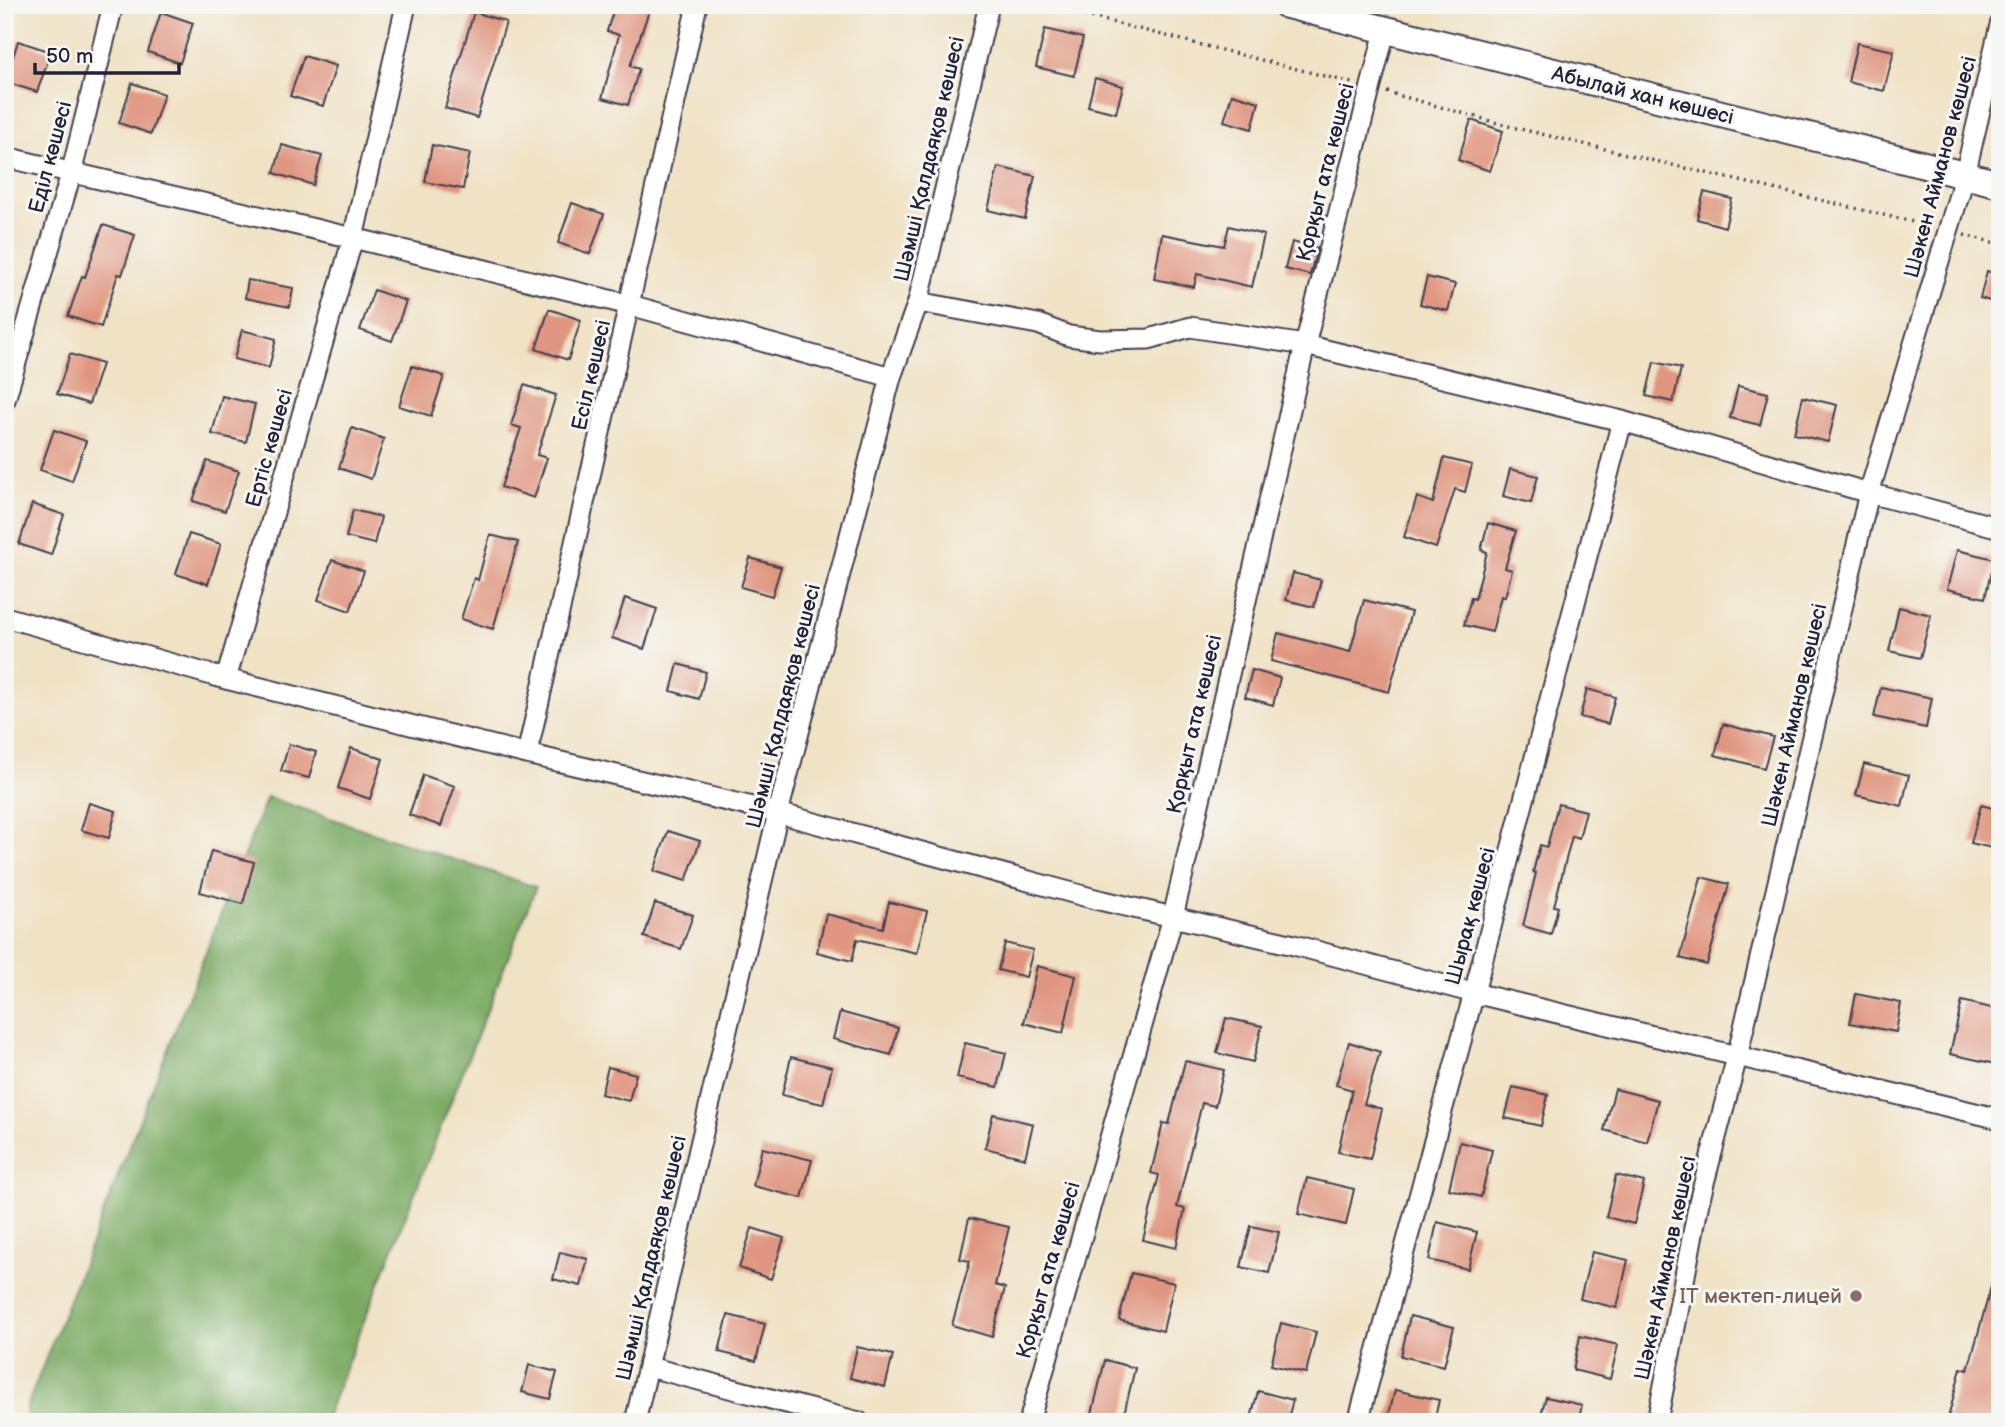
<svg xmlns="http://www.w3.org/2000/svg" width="2005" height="1427" viewBox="0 0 2005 1427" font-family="'Balsamiq Sans',sans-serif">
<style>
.forest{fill:#7aaa62;stroke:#4e664e;stroke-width:2}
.building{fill:#e09680}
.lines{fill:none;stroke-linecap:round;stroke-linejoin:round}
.street-casing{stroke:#413f50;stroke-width:23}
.secondary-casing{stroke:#413f50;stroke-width:30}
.path{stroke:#413f50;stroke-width:3.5;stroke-dasharray:2 5;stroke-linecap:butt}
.street{stroke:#fff;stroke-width:19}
.secondary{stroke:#fff;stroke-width:26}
.education-dot{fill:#8d6e63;stroke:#f6f6f2;stroke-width:2.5}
.labels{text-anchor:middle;stroke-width:6;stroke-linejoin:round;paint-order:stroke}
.street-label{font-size:21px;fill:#22223b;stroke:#f6f6f2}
.education-label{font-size:21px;fill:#785e54;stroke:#f6f6f2;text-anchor:end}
</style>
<rect width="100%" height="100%" fill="#f6f6f2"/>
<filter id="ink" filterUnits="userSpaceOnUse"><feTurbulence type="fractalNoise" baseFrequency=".0143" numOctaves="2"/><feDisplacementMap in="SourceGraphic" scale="14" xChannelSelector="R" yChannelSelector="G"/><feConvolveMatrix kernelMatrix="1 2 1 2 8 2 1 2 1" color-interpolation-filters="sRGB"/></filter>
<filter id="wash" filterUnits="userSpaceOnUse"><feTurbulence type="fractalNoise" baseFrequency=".00686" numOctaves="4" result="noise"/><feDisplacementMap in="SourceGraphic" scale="28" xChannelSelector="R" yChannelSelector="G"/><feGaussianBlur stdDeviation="1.57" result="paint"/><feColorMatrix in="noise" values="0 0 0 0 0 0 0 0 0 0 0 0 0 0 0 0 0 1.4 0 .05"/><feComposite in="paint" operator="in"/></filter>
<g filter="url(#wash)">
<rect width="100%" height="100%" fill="#f0e2c5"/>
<path class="forest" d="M267 797 536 887 324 1422H27L26 1409Z"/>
<g id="blocks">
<path class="building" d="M615 5H651L630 66 639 69 628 105 602 98 619 35 607 31Z
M161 12 193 23 180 63 148 52Z
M474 12 506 22 477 118 445 108Z
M1045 29 1083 38 1074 76 1036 67Z
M18 41 51 52 37 92 5 82Z
M1857 43 1894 51 1884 91 1848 82Z
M304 56 336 66 323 106 290 96Z
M1095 78 1123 86 1116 113 1088 106Z
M132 83 164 94 151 134 119 123Z
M1232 94 1259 102 1252 129 1224 121Z
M1471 120 1503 131 1490 171 1458 160Z
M282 145 322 156 313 185 274 173Z
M432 145 470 153 463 189 425 182Z
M998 167 1035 176 1025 219 988 210Z
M1704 192 1732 199 1725 227 1697 219Z
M572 203 604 214 590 254 558 243Z
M103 225 135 235 122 275 118 274 101 327 68 316 82 276 85 277Z
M1229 226 1264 235 1252 287 1197 274 1194 287 1154 279 1162 234 1224 246Z
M1292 242 1317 248 1310 275 1285 269Z
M1987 271 2000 275V304L1980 298Z
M1427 277 1455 284 1448 311 1420 304Z
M248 280 293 288 290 307 245 298Z
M374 290 406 301 392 341 360 330Z
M549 309 581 320 568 360 536 349Z
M242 330 276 339 269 368 234 359Z
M70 354 102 364 89 404 57 394Z
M1654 362 1681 368 1673 402 1646 396Z
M412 366 444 376 431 416 399 406Z
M524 385 556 395 537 455 547 458 534 498 501 487 521 428 511 425Z
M1738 386 1768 393 1760 425 1730 418Z
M222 396 255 404 246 442 212 434Z
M1803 397 1837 405 1828 442 1794 434Z
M352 428 384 439 371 479 339 468Z
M54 430 86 441 72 481 40 470Z
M1444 458 1472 465 1465 492 1455 489 1436 548 1404 537 1417 497 1433 503Z
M207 461 239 471 225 511 193 501Z
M1510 469 1538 476 1531 503 1503 496Z
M32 504 64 515 51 555 19 544Z
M353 510 381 517 374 544 346 537Z
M1488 523 1516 531 1505 568 1512 570 1505 597 1501 596 1492 632 1464 625 1471 598 1475 599 1487 552 1481 550Z
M189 534 221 544 208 584 176 574Z
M490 535 518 542 493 629 461 619 474 578 478 580Z
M1957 550 1994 559 1985 598 1947 589Z
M750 558 781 567 772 596 741 587Z
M332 560 364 571 350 611 318 600Z
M1293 573 1321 580 1314 607 1286 600Z
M625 598 657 609 644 649 612 638Z
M1364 600 1411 612 1389 692 1271 661 1278 633 1350 652Z
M1899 607 1931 615 1920 658 1889 651Z
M678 664 706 672 699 699 671 691Z
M1252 670 1280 678 1273 705 1245 697Z
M1881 687 1932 698 1926 728 1874 717Z
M1587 689 1615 697 1608 724 1580 717Z
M1723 724 1773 737 1764 768 1715 755Z
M289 744 316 752 309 778 281 771Z
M351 748 383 759 370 799 338 788Z
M1864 764 1909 775 1902 806 1856 795Z
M423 775 455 786 441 826 409 815Z
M89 803 116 811 109 838 81 830Z
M1558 804 1586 811 1579 838 1572 836 1554 906 1558 907 1551 934 1523 926 1536 873 1533 872 1540 845 1547 847Z
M1981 805 2000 810V850L1971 843Z
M668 831 700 841 686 881 654 871Z
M211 851 254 862 243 904 200 892Z
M1701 877 1729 884 1707 965 1680 958Z
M889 902 927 911 917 953 857 939 852 961 817 952 826 914 883 928Z
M655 903 693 915 681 949 644 937Z
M1005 943 1033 950 1026 977 998 970Z
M1037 966 1076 976 1063 1033 1024 1023Z
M1856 994 1901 1003 1896 1032 1850 1023Z
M1962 1001 2000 1010V1049L1996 1064 1950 1054Z
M840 1012 898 1028 891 1055 833 1039Z
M1226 1018 1262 1026 1253 1062 1217 1053Z
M1349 1042 1380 1052 1364 1104 1382 1109 1370 1159 1338 1152 1352 1090 1336 1085Z
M965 1043 1006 1053 998 1087 957 1078Z
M791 1057 832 1067 823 1104 782 1095Z
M1185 1061 1224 1070 1215 1106 1202 1103 1177 1207 1185 1209 1176 1248 1143 1240 1159 1175 1151 1173 1163 1123 1169 1124Z
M608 1067 636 1074 629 1101 601 1094Z
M1513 1087 1548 1095 1541 1126 1505 1118Z
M1615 1089 1658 1100 1647 1142 1604 1130Z
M993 1114 1033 1124 1025 1158 985 1148Z
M1460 1142 1492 1150 1481 1197 1449 1189Z
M762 1148 812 1160 802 1198 753 1186Z
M1616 1175 1644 1182 1634 1224 1606 1217Z
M1307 1178 1354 1189 1346 1225 1298 1214Z
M969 1218 1009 1227 995 1285 1005 1288 992 1337 952 1325 970 1261 960 1259Z
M1437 1222 1477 1232 1468 1269 1429 1260Z
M1251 1226 1279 1232 1269 1273 1241 1267Z
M752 1228 784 1238 771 1279 739 1268Z
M560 1252 588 1259 581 1286 553 1279Z
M1592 1252 1628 1260 1617 1308 1580 1299Z
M1995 1272H2000V1422H1947L1961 1368 1968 1370Z
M1131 1273 1174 1283 1163 1331 1119 1320Z
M728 1315 765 1324 756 1361 719 1352Z
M1410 1316 1454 1327 1444 1366 1401 1356Z
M1281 1323 1316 1332 1306 1373 1271 1365Z
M1580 1336 1618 1345 1610 1379 1573 1370Z
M857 1347 893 1355 885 1387 850 1378Z
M1105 1360 1135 1368 1122 1422H1090Z
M529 1365 557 1372 550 1399 522 1392Z
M1395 1390 1439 1400 1434 1422H1387Z
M1258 1391 1293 1400 1287 1422H1250Z
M1546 1397 1582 1405 1578 1422H1539Z"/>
</g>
</g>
<g filter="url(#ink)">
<use href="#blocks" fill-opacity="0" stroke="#413f50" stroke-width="2"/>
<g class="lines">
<defs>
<path id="street" d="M5 157 353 238 630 305 891 377
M918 302 1038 324 1069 336 1100 340 1149 339 1190 327 1305 345 1622 421 1869 493 2000 528
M5 400 71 174 113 5
M5 617 226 679 353 238 406 5
M226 679 527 754 778 813 1095 899 1294 945 1474 993 2000 1119
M527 754 697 5
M649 1367 859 1422
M635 1422 778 813 891 377 918 302 989 5
M1029 1422 1173 917 1305 345 1385 31
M1358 1422 1474 993 1622 421
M1657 1422 1699 1202 1737 1057 1869 493 1965 175 2000 25"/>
<path id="secondary" d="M1287 5 2000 184"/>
</defs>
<use href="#street" class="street-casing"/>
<use href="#secondary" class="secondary-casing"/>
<path class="path" d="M1044 5 1352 83
M1387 92 1512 127 1930 226
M1964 235 2000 244"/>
<use href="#street" class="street"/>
<use href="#secondary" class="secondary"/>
</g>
</g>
<circle class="education-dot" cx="1856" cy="1296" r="7"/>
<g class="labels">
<g class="street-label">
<text transform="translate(1643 95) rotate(14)" y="7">Абылай хан көшесі</text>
<text transform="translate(50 157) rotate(-75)" y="7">Еділ көшесі</text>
<text transform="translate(929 159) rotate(-77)" y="7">Шәмші Қалдаяқов көшесі</text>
<text transform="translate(1940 167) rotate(-75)" y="7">Шәкен Айманов көшесі</text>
<text transform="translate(1325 172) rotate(-76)" y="7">Қорқыт ата көшесі</text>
<text transform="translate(591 375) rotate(-77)" y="7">Есіл көшесі</text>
<text transform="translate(269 448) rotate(-74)" y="7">Ертіс көшесі</text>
<text transform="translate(783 706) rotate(-76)" y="7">Шәмші Қалдаяқов көшесі</text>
<text transform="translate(1794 715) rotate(-77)" y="7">Шәкен Айманов көшесі</text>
<text transform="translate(1194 724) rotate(-77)" y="7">Қорқыт ата көшесі</text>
<text transform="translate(1470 916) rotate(-75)" y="7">Шырақ көшесі</text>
<text transform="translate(651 1258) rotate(-77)" y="7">Шәмші Қалдаяқов көшесі</text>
<text transform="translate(1665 1268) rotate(-78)" y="7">Шәкен Айманов көшесі</text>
<text transform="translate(1048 1270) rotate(-74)" y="7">Қорқыт ата көшесі</text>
</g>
<g class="education-label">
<text x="1842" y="1303">IT мектеп-лицей</text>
</g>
</g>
<rect width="2005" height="1427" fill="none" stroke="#f6f6f2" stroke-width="28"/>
<path d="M35 63v10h144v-10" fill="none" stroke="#22223b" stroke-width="3.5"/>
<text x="46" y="63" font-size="21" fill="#22223b" stroke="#f6f6f2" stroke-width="5" paint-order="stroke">50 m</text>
</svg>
